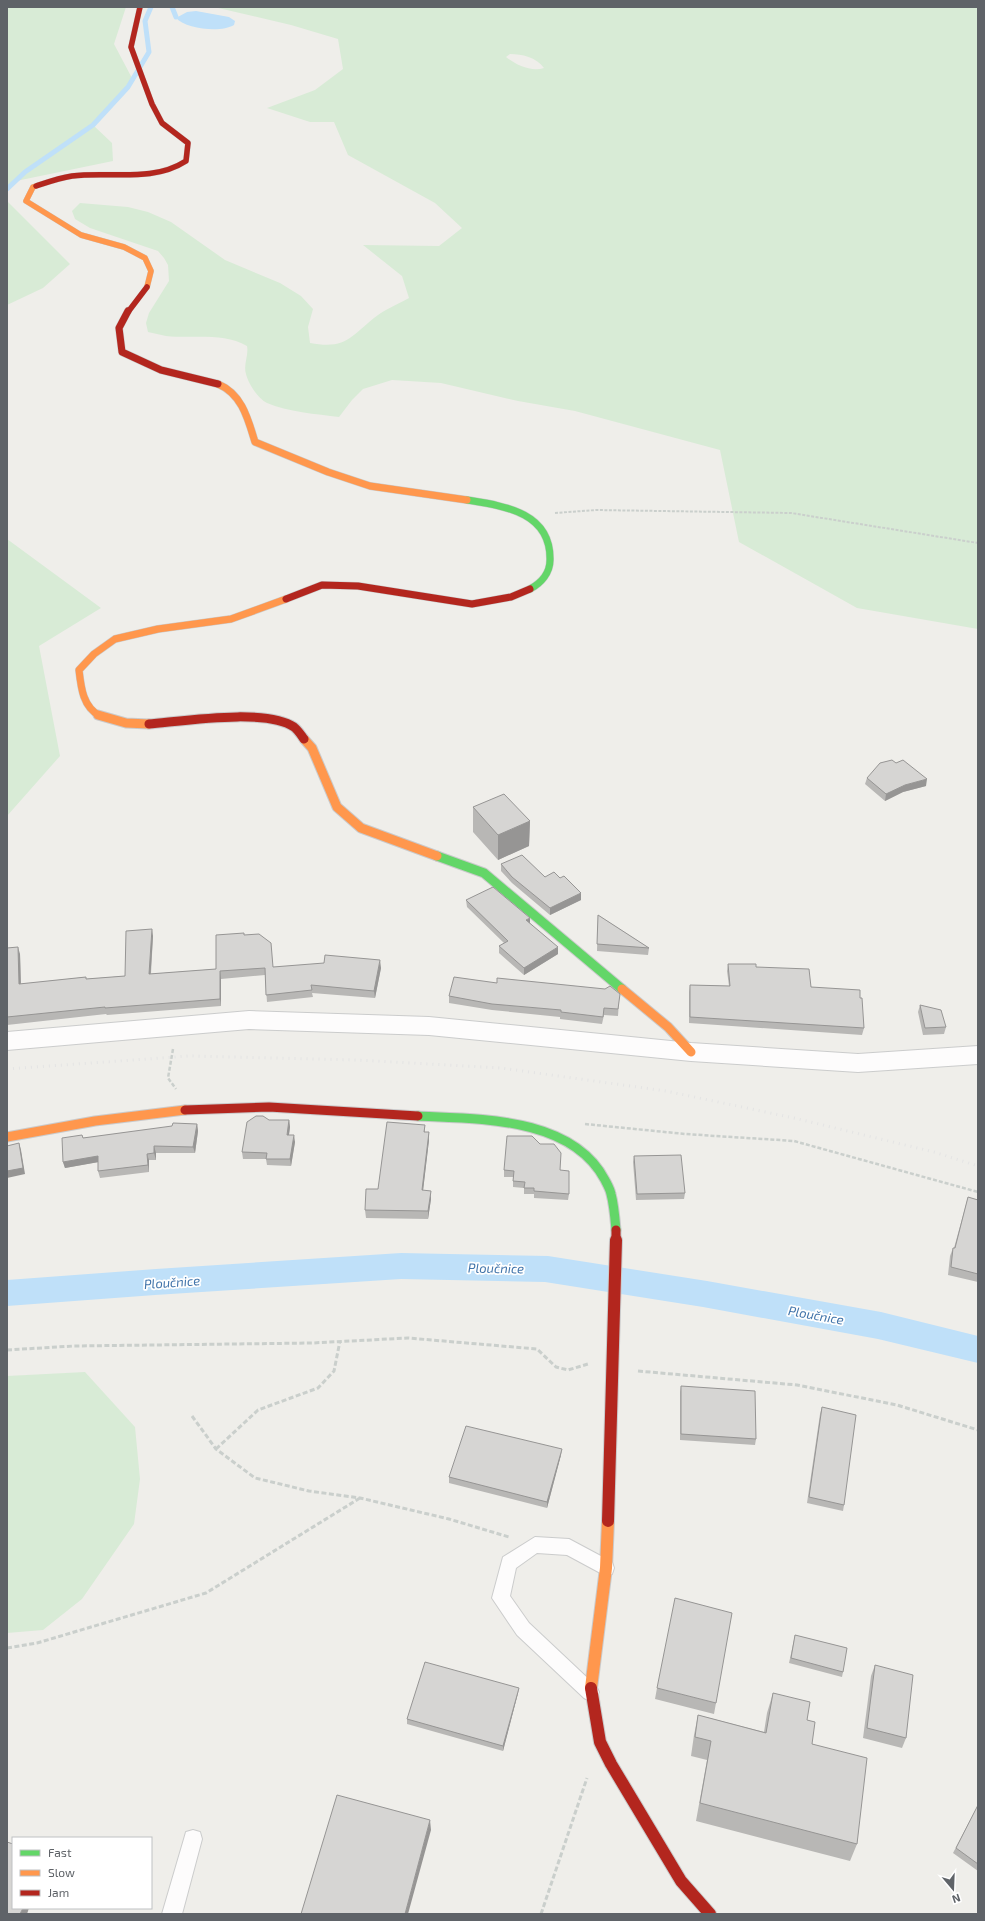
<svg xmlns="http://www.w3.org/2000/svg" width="985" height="1921" viewBox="0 0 985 1921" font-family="'Exo 2',sans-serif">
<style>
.green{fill:#d8ebd6;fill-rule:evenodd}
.water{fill:#bfe0f9}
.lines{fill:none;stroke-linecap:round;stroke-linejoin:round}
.stream{stroke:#bfe0f9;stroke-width:5}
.lane-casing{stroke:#cbcccc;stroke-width:2}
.street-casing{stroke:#cbcccc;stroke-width:2}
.fast-far1-casing{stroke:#cacacb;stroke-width:8}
.fast-casing{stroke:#cacacb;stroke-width:11}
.slow-far3-casing{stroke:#cacacb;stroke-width:6}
.slow-far2-casing{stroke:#cacacb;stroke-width:8}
.slow-far1-casing{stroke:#cacacb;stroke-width:11}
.slow-casing{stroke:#cacacb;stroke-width:14}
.jam-far3-casing{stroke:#cacacb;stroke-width:6}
.jam-far2-casing{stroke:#cacacb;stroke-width:8}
.jam-far1-casing{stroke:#cacacb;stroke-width:11}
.jam-casing{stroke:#cacacb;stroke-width:14}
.path-far2{stroke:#cacfcc;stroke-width:2;stroke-dasharray:3 1.5;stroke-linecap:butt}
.path-far1{stroke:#cacfcc;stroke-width:2.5;stroke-dasharray:4 2;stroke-linecap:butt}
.path{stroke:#cacfcc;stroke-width:3;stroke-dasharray:5 2.5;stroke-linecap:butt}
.lane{fill:#fdfcfc;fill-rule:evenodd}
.street{fill:#fdfcfc;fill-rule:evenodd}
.fast-far1{stroke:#63d668;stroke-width:7}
.fast{stroke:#63d668;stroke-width:9}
.slow-far3{stroke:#ff974d;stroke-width:5.5}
.slow-far2{stroke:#ff974d;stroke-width:7}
.slow-far1{stroke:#ff974d;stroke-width:9}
.slow{stroke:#ff974d;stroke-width:12}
.jam-far3{stroke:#b3261e;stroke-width:5.5}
.jam-far2{stroke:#b3261e;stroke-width:7}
.jam-far1{stroke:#b3261e;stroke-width:9}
.jam{stroke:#b3261e;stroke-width:12}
.rail{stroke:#e4e4e4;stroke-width:3;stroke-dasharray:1 5;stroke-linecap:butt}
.wall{fill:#b8b7b5}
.shaded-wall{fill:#969594}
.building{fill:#d6d5d3;stroke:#969594}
.labels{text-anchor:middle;stroke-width:3.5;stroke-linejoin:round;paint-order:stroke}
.water-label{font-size:13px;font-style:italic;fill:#4174aa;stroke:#fff}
</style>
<rect width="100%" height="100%" fill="#efeeea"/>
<path class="green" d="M7 7H126L114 44 133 80 93 125 112 143 113 161 16 181 7 189Z
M214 7H978V629L857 608 739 542 720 450 575 411 518 401 441 383 392 380 363 389 352 400 339 417C317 414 287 412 267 403 258 399 248 383 246 374 243 365 249 355 247 346 223 332 193 339 166 336 160 335 154 333 148 332L146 323 149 313 169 281 168 265 164 258 158 251 90 228 75 219 72 211 80 203 128 207 148 212 171 222 225 260 280 283 301 296 313 309 308 327 310 343C348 350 351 335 378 315 388 308 398 304 409 298L402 276 363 245 439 246 462 228 435 203 348 155 334 122H310L267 108 315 90 343 69 338 39 291 25ZM510 54C522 54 536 57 544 68 531 72 516 65 506 57Z
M7 201 70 264 43 288 7 305Z
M7 539 101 608 39 646 60 756 7 816Z
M85 1372 135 1427 140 1479 134 1524 82 1599 43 1630 7 1633V1376Z"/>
<path class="water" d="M196 11 229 17 235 21 234 25C221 33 186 29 176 18L187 12Z
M401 1253 548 1256 707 1281 881 1312 978 1336V1363L878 1339 703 1307 545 1282 401 1279 155 1295 7 1306V1280L156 1269Z"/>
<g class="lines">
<path class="stream" d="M172 7 176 17
M7 189 25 172 93 125 128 87 149 52 145 21 151 7"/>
<defs>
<path id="lane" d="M535 1537 569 1539 612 1562 614 1568 612 1574 606 1576 567 1555 537 1553 516 1568 510 1596 529 1623 596 1686 599 1692 596 1698 590 1701 584 1698 517 1635 492 1598 503 1557Z
M193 1830 200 1832 202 1839 182 1914H162L184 1839 186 1832Z"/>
<path id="street" d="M249 1011 429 1017 691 1043 858 1054 978 1046V1064L858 1072 691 1061 429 1035 249 1029 7 1050V1032Z"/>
<path id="fast-far1" d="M467 500C504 506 551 512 550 560 550 573 541 583 530 589"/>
<path id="fast" d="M437 856 484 873 622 989
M418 1116C480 1119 572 1117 605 1180 607 1184 610 1189 611 1194 614 1205 615 1218 616 1230"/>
<path id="slow-far3" d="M36 186 33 187 26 201 81 235 124 247 145 258 151 271 147 287"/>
<path id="slow-far2" d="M218 384C242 394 248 419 255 442L328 472 370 486 467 500
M100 716C83 707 81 688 79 670L94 654 115 639 158 629 231 619 286 599"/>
<path id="slow-far1" d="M98 715 126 723 149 724
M304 739 312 748 337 807 361 828 437 856
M622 989 668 1027 691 1052
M7 1137 95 1121 185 1110"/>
<path id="slow" d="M591 1688 606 1568 608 1521"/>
<path id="jam-far3" d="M36 186C48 182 59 178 72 176 110 171 152 183 186 161L188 143 162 123 152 104 131 47 140 7
M128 312 147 287"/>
<path id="jam-far2" d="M128 311 119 328 122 352 161 370 218 384
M286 599 322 585 358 586 472 604 511 597 530 589"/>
<path id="jam-far1" d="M149 724C184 721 266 708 294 727 298 730 301 735 304 739
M185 1110 269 1107 418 1116
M616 1241V1230"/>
<path id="jam" d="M608 1521 616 1240
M591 1688 600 1742 611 1764 681 1881 710 1914"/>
</defs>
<use href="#lane" class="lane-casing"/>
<use href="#street" class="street-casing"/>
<use href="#fast-far1" class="fast-far1-casing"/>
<use href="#fast" class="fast-casing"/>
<use href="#slow-far3" class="slow-far3-casing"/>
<use href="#slow-far2" class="slow-far2-casing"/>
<use href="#slow-far1" class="slow-far1-casing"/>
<use href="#slow" class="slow-casing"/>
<use href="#jam-far3" class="jam-far3-casing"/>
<use href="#jam-far2" class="jam-far2-casing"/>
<use href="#jam-far1" class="jam-far1-casing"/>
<use href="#jam" class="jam-casing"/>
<path class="path-far2" d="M555 513 596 510 791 513 978 543"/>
<path class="path-far1" d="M173 1049 168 1078 176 1089
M585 1124 685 1134 794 1141 978 1192"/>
<path class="path" d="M7 1350 74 1346 312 1343 408 1338 537 1349 556 1367 568 1370 588 1364
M638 1371 797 1385 897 1405 978 1430
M192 1416 216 1449 255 1478 309 1491 360 1498 449 1519 509 1537
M216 1449 258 1410 318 1388 334 1371 340 1341
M7 1648 37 1643 206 1593 360 1498
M541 1914 587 1778"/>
<use href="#lane" class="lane"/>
<use href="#street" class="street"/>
<use href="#fast-far1" class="fast-far1"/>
<use href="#fast" class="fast"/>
<use href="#slow-far3" class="slow-far3"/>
<use href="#slow-far2" class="slow-far2"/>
<use href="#slow-far1" class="slow-far1"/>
<use href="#slow" class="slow"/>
<use href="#jam-far3" class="jam-far3"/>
<use href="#jam-far2" class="jam-far2"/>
<use href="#jam-far1" class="jam-far1"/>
<use href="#jam" class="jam"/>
<path class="rail" d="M7 1069 189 1056 357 1060 501 1068 666 1091 794 1118 934 1152 978 1166"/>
</g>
<path class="wall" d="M867 778 926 786 903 792 885 801 865 784Z
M473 807 530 821 529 846 498 860 473 832Z
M501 864 545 877 560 878 581 893V900L550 915 512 883 501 871Z
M466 900 530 923 558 954 524 975 499 953V946L504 943 467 907Z
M598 915 649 948 648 955 597 951Z
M244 935 273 967 381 968 375 998 312 993 313 997 267 1002 265 975 221 979V1006L107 1015 106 1014 7 1025V948L20 954 21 984 86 977V979L125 976 153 936 151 974 216 969Z
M728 964 756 967 811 987 860 998 864 1028 862 1035 689 1023V992L690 985 729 986 727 971Z
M449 996 619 1001 618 1016 604 1015 602 1024 560 1019V1017L492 1010 449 1003Z
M920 1005 946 1027 944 1034 923 1035 918 1012Z
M269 1120H289L290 1127 289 1135 295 1142 291 1166 267 1165 266 1159H243L242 1152Z
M197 1124 198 1131 195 1153H156V1160H149V1172L100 1178 98 1171V1162L65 1168 63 1162 82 1135 83 1138Z
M425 1125V1132H429V1140L423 1191 431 1199 428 1219 366 1218 365 1210 378 1189Z
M634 1156 685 1193 684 1199 636 1200 633 1162Z
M504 1170 560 1171 569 1194 568 1200 534 1198V1194H524V1188L513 1187V1177H504Z
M968 1197 978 1200V1282L948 1275 950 1256 953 1248H954Z
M681 1386 756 1439 755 1445 680 1440V1392Z
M822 1407 844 1505 843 1511 807 1503 820 1414Z
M561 1455 547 1508 449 1483V1477Z
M795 1635 843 1672 842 1677 789 1663Z
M875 1665 906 1738 902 1748 863 1738 871 1676Z
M657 1688 716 1703 714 1714 655 1699Z
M518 1693 503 1751 407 1724V1719Z
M773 1693 807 1720 812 1744 857 1844 850 1861 696 1821 707 1760 691 1756 694 1735 698 1715 764 1732 767 1713Z
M978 1805V1871L953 1853Z"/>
<path class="shaded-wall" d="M927 779 926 786 903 792 885 801 886 794 905 785Z
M530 821 529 846 498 860V835Z
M581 893V900L550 915V908Z
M530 918V925L526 920Z
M152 929 153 936 150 982 149 974Z
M18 947 20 954 21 991 19 984Z
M558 947V954L524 975V968Z
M380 960 381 968 375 998 374 991Z
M220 971 221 979V1006L220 999Z
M289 1120 290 1127 288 1141 287 1135Z
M197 1124 198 1131 195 1153 193 1147Z
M429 1132V1140L422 1199V1190Z
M294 1135 295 1142 291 1166 290 1159Z
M19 1143 21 1150 25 1174 7 1178V1171Z
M154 1146 156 1153V1160L154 1153Z
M147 1154 149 1160V1172L148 1165Z
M98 1156 99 1162 65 1168 63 1162Z
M431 1191V1199L428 1219V1211Z
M562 1449 561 1455 547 1508V1502Z
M519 1688 518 1693 503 1751V1746Z
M430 1820 431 1830 408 1914H405Z
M23 1908H29L27 1914H20Z"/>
<path class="building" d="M892 760 896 763 903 760 927 779 905 785 886 794 867 778 880 763Z
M504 794 530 821 498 835 473 807Z
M522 855 545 877 554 872 560 878 564 876 581 893 550 908 512 877 501 864Z
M493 887 530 918 526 920 558 947 524 968 499 946 508 941 466 900Z
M598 915 649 948 597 944Z
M152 929 149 974 216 969V935L244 933V935L259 934 271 943 273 967 324 963 325 955 380 960 374 991 311 985 312 990 266 995 265 968 220 971V999L105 1008V1007L7 1017V948L18 947 19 984 86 977V979L125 976 126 931Z
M728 964H756V967L809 969 811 987 860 990V998H862L864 1028 690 1017V985L730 986Z
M454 977 497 983V978L605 989 610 986 620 994 618 1009 604 1008 603 1017 561 1012V1010L492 1004 449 996Z
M920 1005 941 1010 946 1027 925 1028Z
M256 1116H263L269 1120H289L287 1135H294L290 1159H266L267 1153 242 1152 247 1122Z
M387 1122 425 1125 424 1132H429L422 1190 431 1191 428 1211 365 1210 366 1189H378Z
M173 1123 197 1124 193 1147 154 1146V1153L147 1154 148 1165 98 1171V1156L63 1162 62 1138 82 1135 83 1138 172 1126Z
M507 1136H532L540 1144H554L561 1153 560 1170 569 1171V1194L534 1191V1188H524L525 1182 513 1181 514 1171 504 1170Z
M19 1143 23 1168 7 1171V1146Z
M681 1155 685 1193 637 1194 634 1156Z
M968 1197 978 1200V1274L951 1267 953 1248H955Z
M681 1386 755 1391 756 1439 681 1434Z
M822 1407 856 1415 844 1505 809 1497Z
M466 1426 562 1449 547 1502 449 1477Z
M675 1598 732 1613 716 1703 657 1688Z
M795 1635 847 1648 843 1672 791 1658Z
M425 1662 519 1688 503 1746 407 1719Z
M875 1665 913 1675 906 1738 867 1728Z
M773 1693 810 1702 807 1720 815 1722 812 1744 867 1758 857 1844 700 1803 711 1741 695 1737 698 1715 766 1733Z
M337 1795 430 1820 405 1914H301Z
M978 1805V1864L956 1848Z
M7 1842 13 1844V1908H23L20 1914H7Z"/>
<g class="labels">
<g class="water-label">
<text transform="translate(496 1268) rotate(1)" y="5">Ploučnice</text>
<text transform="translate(172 1282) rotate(-4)" y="5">Ploučnice</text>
<text transform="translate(816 1315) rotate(10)" y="5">Ploučnice</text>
</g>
</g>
<rect width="985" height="1921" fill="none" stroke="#5f6368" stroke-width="16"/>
<rect x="12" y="1837" width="140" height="72" fill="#ffffff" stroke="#bfc1c3"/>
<rect x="20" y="1850" width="20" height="6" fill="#63d668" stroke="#bfc1c3"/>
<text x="48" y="1857" font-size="12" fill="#5f6368">Fast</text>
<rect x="20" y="1870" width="20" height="6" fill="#ff974d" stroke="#bfc1c3"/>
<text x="48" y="1877" font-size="12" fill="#5f6368">Slow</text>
<rect x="20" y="1890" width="20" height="6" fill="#b3261e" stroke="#bfc1c3"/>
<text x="48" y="1897" font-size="12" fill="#5f6368">Jam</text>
<g transform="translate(953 1889) rotate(161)" stroke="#ffffff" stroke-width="3" paint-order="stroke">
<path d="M0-3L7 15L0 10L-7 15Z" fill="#5f6368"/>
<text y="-6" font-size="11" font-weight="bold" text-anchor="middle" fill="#5f6368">N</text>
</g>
</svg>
